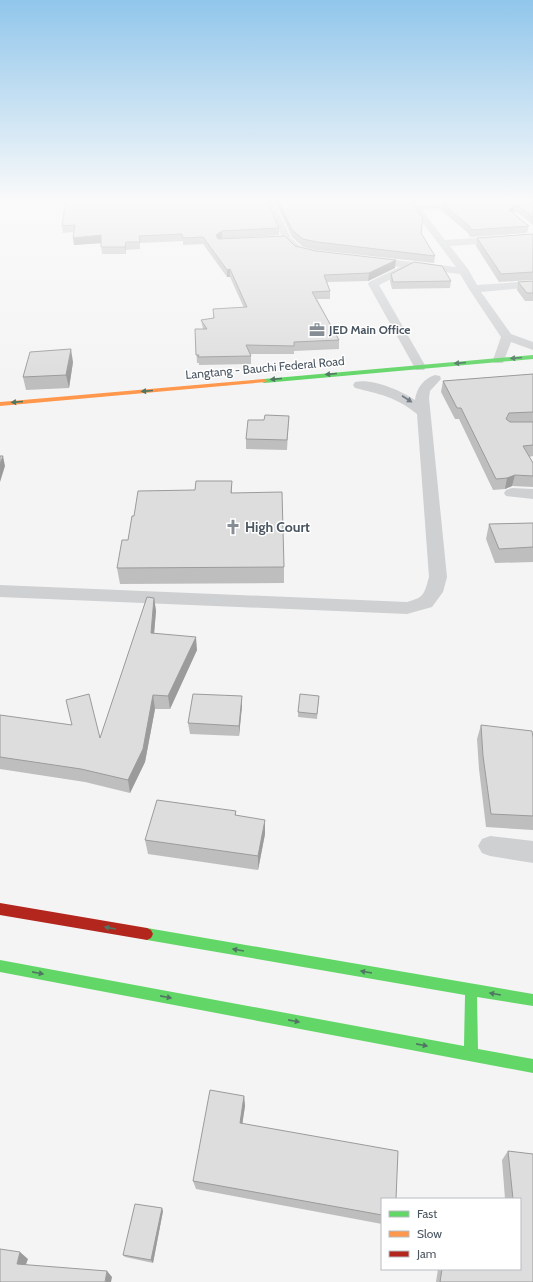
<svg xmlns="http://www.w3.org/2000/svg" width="533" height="1282" viewBox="0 0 533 1282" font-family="Cabin,sans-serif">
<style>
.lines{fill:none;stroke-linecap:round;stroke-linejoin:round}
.street{fill:#ced0d2;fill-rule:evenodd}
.fast{fill:#63d668;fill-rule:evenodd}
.slow{fill:#ff974d;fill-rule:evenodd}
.jam{fill:#b3261e;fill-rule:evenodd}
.wall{fill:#bebebf}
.shaded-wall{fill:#9b9b9b}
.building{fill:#ddddde;stroke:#9b9b9b}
.oneway{fill:#507663}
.oneway2{fill:#727b83}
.labels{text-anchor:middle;stroke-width:3;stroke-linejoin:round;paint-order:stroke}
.far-poi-label{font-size:12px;font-weight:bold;fill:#4a5661;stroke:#fff;text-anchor:start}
.far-street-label{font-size:12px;fill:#4a5661;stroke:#fff}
.poi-label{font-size:14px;font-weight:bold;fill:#4a5661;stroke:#fff;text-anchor:start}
</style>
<rect width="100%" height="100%" fill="#f4f4f4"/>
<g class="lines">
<path class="street" d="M264 199H272L291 238 302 248 322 252 323 254 322 256 318 257 295 252 284 241Z
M405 199H413L418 205 470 202 471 204 467 207 422 210 445 240 533 234V240L450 246 468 269 477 285 533 281V287L481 292 511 334 533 342V350L511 342 503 363H495L493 360 501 337 469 289 460 274 413 268 379 285 426 367 424 370H416L368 284 369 282 400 267 369 263 364 260 369 257 456 267Z
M435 375 440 376 441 379 430 391 429 398 447 577 443 592 432 607 407 614 0 597V585L407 602C425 597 424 594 429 577L417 414C396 397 380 394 355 388L353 385 355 382C372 378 402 391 415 400 416 389 424 378 435 375Z
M512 488 533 489V499L506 496 504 493 506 490Z
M490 836 533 841V863L490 856 482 853 478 846 482 839Z"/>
<path class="fast" d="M533 355V359L264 383 261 381 264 379Z
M147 928 533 994V1006L477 997 478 1049 533 1059V1073L0 972V960L464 1046 465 995 147 940 143 938 141 934 143 930Z"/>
<path class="slow" d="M264 379 267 381 266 382 0 406V402Z"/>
<path class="jam" d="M0 903 147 928 151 930 153 934 151 938 147 940 0 915Z"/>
</g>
<path class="wall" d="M66 199 279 228V235L222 239 295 246 395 268 368 281 327 282 330 291V299H317L339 340V349L294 351V354H250L251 356V364L199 365V363H197L195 329H203L201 320 213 318V309L244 308 230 277H227L203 244 183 245V241L140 243V249L126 250V254H102L101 243 74 245V232L63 233 62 226Z
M274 199H409L421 234 435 256 434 263 316 250 303 247 292 237Z
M414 199H426L425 203H419Z
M428 199H510L432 203Z
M533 199V225L518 213 513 212H512L529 226 527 233 470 237 468 233 441 210 442 203Z
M533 234V280L499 282 476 246 477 238Z
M391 274 451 281 450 288 392 289 390 281Z
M533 281V301H525L517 290 518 282Z
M73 362 69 388 26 390 23 377Z
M533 374V456L529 457 533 463V487L512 486 505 489 493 490 459 419H455L441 392 443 381Z
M289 416 287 450 246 449V439L264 420Z
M232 481V493L284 567V583L120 584 117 568 128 540 134 516 195 490Z
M533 523V562L495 563 486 539 489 524Z
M154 598 156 611 154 633 197 650 170 709H155L145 762 130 793 85 782 0 769V715L100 738Z
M319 696 317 719 298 717V712Z
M242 706 239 736 190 734 188 723Z
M481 725 533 738V830L486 827 479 769 477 739Z
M236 811V815L265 834 258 870 148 854 145 840Z
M244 1096 245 1106 242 1124 382 1199V1224L196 1189 193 1181Z
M508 1151 533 1154V1282H436L438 1269H520V1199H505L502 1160Z
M163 1211 153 1263 125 1257 123 1255Z"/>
<path class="shaded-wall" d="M515 205 513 212 508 215 510 208Z
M222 231V238L216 242V235Z
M101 235 102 243 74 245 73 238Z
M126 242V254L125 247Z
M396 260 395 268 368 281 369 273Z
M230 269V277H227V270Z
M71 349 73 362 69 388 66 375Z
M3 456 5 466 0 482V464Z
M515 475 512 486 505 489 507 478Z
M154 598 156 611 153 646 151 633Z
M196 637 197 650 170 709 168 696Z
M153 695 155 709 145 762 130 793 128 780Z
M242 696V706L239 736V726Z
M265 820V834L258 870V856Z
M244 1096 245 1106 241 1133 240 1123Z
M162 1208 163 1211 153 1263 151 1260Z
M20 1252 28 1259 24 1270 17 1264Z
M107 1271 112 1277 111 1282H105Z"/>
<path class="building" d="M66 199H266L279 228 222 231 216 235 218 239 285 236 295 246 316 251 396 260 369 273 324 275 330 291 312 292 339 340 294 342V346L246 345 251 356 198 357 199 355H196L195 329H207L201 320 214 318 213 309 247 307 230 269 227 270 203 237 183 238 182 234 139 236 140 242H126L125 247H101V235L73 238 75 225 62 226Z
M277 199H409L423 218 421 233 435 256 317 242 303 239 292 230Z
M519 199H533V217L519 206 515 205 510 208 509 210 529 226 471 230 469 226 442 203Z
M533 234V272L501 274 477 238Z
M414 262 442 266 451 281 393 282 391 274Z
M533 281V293H527L518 282Z
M71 349 66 375 23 377 30 352Z
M533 374V412L509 413 506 419 510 422H533V445L523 446 533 463V476L515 475 507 478 496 479 461 408H457L443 381Z
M265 415 289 416 287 440 246 439 248 420H264Z
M0 456H3L0 464Z
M196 481H232L231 493 282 492 284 567 117 568 122 540H128L132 516H134L138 491 195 490Z
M533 523V547L499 549 489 524Z
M147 597 154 598 151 633 196 637 168 696 153 695 143 749 128 780 81 769 0 757V715L72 725 66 700 89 694 100 738Z
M193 694 242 696 239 726 188 723Z
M300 694 319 696 317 714 298 712Z
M481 725 532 731 533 738V816L491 814 483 756Z
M157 800 236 811 235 815 265 820 258 856 145 840Z
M210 1090 244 1096 240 1123 398 1151 396 1199H382V1215L193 1181Z
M508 1151 533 1154V1282H440L442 1269H520V1199H513Z
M135 1204 162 1208 151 1260 123 1255Z
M0 1249 20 1252 17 1264 107 1271 105 1282H0Z"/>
<defs><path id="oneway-solid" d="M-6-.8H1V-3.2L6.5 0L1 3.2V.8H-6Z"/></defs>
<g class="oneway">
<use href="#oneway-solid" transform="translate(516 358) rotate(175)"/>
<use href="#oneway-solid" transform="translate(460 363) rotate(175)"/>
<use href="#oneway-solid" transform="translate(331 374) rotate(175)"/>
<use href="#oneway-solid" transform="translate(276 379) rotate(175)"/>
<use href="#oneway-solid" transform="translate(147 391) rotate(175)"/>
<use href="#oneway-solid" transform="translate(17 402) rotate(175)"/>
<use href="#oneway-solid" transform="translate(110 928) rotate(-170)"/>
<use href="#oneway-solid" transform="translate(238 950) rotate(-170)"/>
<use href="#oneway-solid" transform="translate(366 972) rotate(-170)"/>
<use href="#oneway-solid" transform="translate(38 973) rotate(11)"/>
<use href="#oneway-solid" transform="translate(495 994) rotate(-170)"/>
<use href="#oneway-solid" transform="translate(166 997) rotate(11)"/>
<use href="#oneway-solid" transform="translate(294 1021) rotate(11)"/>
<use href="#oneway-solid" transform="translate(422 1045) rotate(11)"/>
</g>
<use class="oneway2" href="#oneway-solid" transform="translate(407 399) rotate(33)"/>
<linearGradient id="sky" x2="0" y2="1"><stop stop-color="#91c6eb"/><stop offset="0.53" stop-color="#fafafa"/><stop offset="1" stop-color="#fafafa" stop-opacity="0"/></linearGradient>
<rect width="533" height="378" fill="url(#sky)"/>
<defs>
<symbol id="office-bare" viewBox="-9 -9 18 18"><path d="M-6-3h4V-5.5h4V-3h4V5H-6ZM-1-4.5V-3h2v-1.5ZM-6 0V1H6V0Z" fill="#868d94" stroke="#fff" stroke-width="2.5" paint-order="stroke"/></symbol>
<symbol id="church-bare" viewBox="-9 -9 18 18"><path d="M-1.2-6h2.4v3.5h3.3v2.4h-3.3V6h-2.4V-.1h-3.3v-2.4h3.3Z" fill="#868d94" stroke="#fff" stroke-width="2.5" paint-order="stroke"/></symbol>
</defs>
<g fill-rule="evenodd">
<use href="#office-bare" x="306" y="319" width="22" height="22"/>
<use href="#church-bare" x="222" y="516" width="22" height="22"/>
</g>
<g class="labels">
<g class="far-poi-label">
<text x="329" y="334">JED Main Office</text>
</g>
<g class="far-street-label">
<text transform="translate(265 368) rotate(-5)" y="4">Langtang - Bauchi Federal Road</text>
</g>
<g class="poi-label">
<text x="245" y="532">High Court</text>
</g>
</g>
<rect x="381" y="1198" width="140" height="72" fill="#ffffff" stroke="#b7bbc0"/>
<rect x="389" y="1211" width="20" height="6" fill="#63d668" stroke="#b7bbc0"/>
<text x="417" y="1218" font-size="12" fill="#4a5661">Fast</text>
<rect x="389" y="1231" width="20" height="6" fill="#ff974d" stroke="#b7bbc0"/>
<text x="417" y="1238" font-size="12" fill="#4a5661">Slow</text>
<rect x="389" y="1251" width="20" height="6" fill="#b3261e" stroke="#b7bbc0"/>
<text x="417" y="1258" font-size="12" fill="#4a5661">Jam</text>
</svg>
